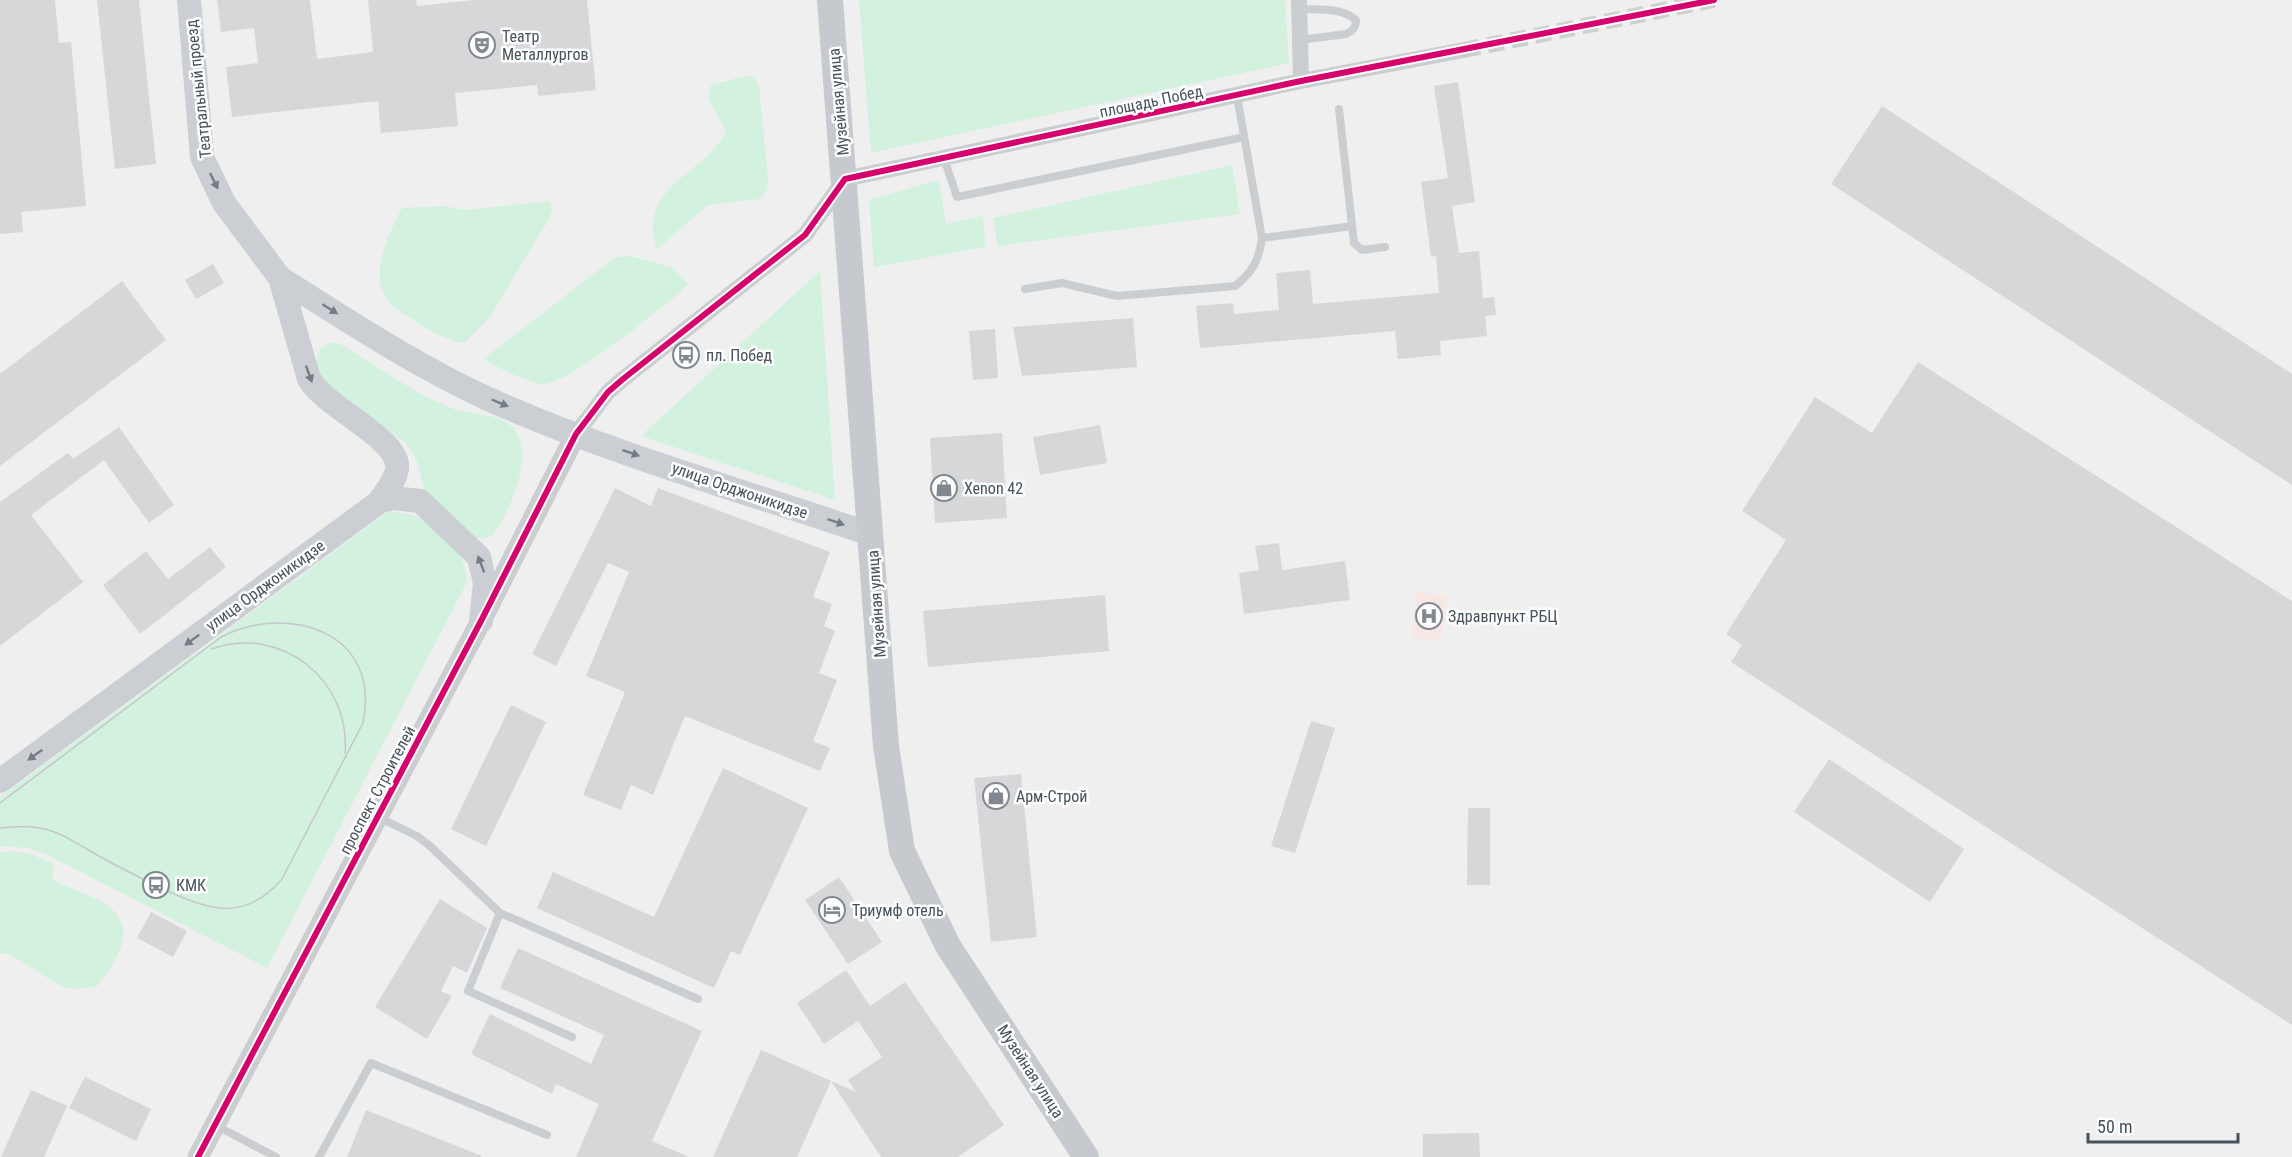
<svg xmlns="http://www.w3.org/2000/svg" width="2292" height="1157" viewBox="0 0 2292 1157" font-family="'Roboto Condensed',sans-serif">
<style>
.medical{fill:#f7e7e5}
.green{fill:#d2f1de}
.building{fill:#d7d7d9}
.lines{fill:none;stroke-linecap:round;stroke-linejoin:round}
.minor-tunnel{stroke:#cecfd2;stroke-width:16;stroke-dasharray:16 8;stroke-linecap:butt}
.service{stroke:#cbced1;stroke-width:8}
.minor{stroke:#cbced1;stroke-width:16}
.tertiary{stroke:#cbced1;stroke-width:21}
.secondary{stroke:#cbcfd3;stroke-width:24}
.primary{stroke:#c6cacf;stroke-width:26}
.tram{stroke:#c5c7ca;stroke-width:1.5}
.cycleway-casing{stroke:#fff;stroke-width:10}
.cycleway{stroke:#d6006c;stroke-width:6}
.oneway{fill:#747d86}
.labels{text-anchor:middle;stroke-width:5;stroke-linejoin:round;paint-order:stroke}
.poi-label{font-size:16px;fill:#45515d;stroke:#fff;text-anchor:start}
.street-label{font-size:16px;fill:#45515d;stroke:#fff}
</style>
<rect width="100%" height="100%" fill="#f0efef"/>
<path class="medical" d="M1417 592 1447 595 1441 640 1411 638Z"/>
<path class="green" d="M859 0H1285L1289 63 871 153Z
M745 76 754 77 759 86 768 178 767 190 760 199 708 205 656 250C655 241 651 230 653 221 661 177 708 169 726 131L708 99 711 85Z
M1232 165 1240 214 998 246 993 218Z
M939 180 946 224 983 216 986 247 874 267 869 200Z
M549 201 552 209 549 219 490 317 464 343C445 340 434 333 418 323 407 315 392 308 385 297 370 271 390 231 402 208L444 206 465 210Z
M630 256 672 267 688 283 680 293C658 310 565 387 542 384 523 381 500 368 483 359L616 257Z
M820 271 835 500 641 436Z
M332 342 342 345C378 366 414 394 454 409 473 415 501 413 514 429 535 455 510 513 492 536L477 539C464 527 431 505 424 489 419 475 420 459 409 447 388 423 310 394 317 358 319 349 324 345 332 342Z
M388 512C428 511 465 542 467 582L267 968 46 854 27 848 0 846V797Z
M10 851 30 854 54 864 52 879C69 889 91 894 107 905 141 930 114 964 96 987 87 987 75 991 67 988 49 982 14 952 0 953V852Z"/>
<path class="building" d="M0 0H55L59 43 71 42 86 206 21 212 23 232 0 234Z
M97 0H139L156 164 115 169Z
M217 0H310L317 59 373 52 368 0H416L417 6 474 0H587L596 90 538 96 537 85 455 93 458 126 381 133 378 101 232 117 226 67 258 63 254 28 221 32Z
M1458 82 1475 202 1452 206 1459 253 1479 251 1483 298 1494 297 1496 315 1485 316 1487 336 1440 341 1441 355 1398 359 1395 331 1200 348 1196 306 1233 303 1234 314 1279 310 1276 273 1310 270 1313 304 1439 293 1436 256 1431 257 1421 182 1448 178 1434 86Z
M1882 106 2292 374V485L1831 184Z
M213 264 224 283 196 299 185 280Z
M122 281 166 340 0 466V374Z
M1133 318 1137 367 1022 376 1013 327Z
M995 329 998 378 973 380 969 331Z
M1918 362 2292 601V1025L1731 662 1742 645 1726 634 1786 540 1742 511 1815 397 1872 433Z
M1100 425 1107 463 1040 475 1033 437Z
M119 427 174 505 149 523 104 460 31 515 83 582 0 646V502L68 453 73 459Z
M1002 433 1007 518 935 523 930 438Z
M615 488 651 506 658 488 830 552 813 597 832 604 824 626 835 631 819 673 837 680 813 741 830 748 820 771 685 716 653 795 631 785 621 810 583 795 625 692 586 676 629 572 608 563 556 666 532 654Z
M1279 543 1282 570 1345 561 1350 600 1244 614 1239 573 1259 570 1255 546Z
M210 547 226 567 140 634 103 585 146 551 168 579Z
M1105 595 1109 651 928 667 923 611Z
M511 705 546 722 486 846 451 829Z
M1311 721 1335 728 1295 853 1271 846Z
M1829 759 1964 849 1930 902 1794 812Z
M723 768 808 808 740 955 731 951 714 988 537 908 553 872 654 917Z
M1021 774 1037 937 991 942 974 778Z
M1468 808H1490V885H1467Z
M839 877 882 942 848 964 805 900Z
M440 899 487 928 467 973 453 966 441 991 452 996 427 1039 375 1007Z
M151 912 187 931 173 957 137 938Z
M518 948 702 1031 652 1141 689 1157H576L599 1104 556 1084 552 1094 471 1054 490 1014 591 1064 604 1035 500 988Z
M846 970 870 1006 905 982 1004 1125 958 1157H881L831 1081 797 1157H713L761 1050 856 1092 848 1080 882 1057 858 1021 824 1044 797 1003Z
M85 1077 151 1109 136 1141 69 1108Z
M31 1090 67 1106 44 1157H1Z
M366 1110 482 1156V1157H347Z
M1479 1133 1480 1157H1423V1134Z"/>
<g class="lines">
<path class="minor-tunnel" d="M1464 50 1714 0"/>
<path class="service" d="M1299 9C1318 10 1341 7 1356 20 1356 28 1352 31 1346 34L1300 40
M1339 109 1354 243 1362 250 1385 247
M944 158 957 197 1244 137
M1262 238 1352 226
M1025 289 1062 283 1117 296 1235 286C1253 272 1259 260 1262 238L1237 96
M378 817 417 836 430 846 500 913 698 999
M500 913 468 991 572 1037
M215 1125 276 1157
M319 1157 371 1063 547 1135"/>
<path class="minor" d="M1299 0 1301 81
M576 434 608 392 623 379 805 235 845 179 1301 81 1464 50"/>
<path class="tertiary" d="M198 1157 481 621 576 434"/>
<path class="secondary" d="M189 0 202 157 224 203 280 278 309 379C327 409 401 439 397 469 395 482 386 491 379 502
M280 278C347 320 413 364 484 397 605 452 744 491 870 534
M0 781 379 502 393 498 420 501 479 557 485 583 481 621"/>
<path class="primary" d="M830 0 886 746 902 851 948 946 1086 1157"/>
<path class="tram" d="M211 649C281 624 351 680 345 753
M0 803 221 637C290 602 382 633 363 723L282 879C244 923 209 910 163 889 139 877 114 865 90 851 76 843 62 833 45 829 30 825 15 826 0 828"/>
<defs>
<path id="cycleway" d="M198 1157 481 621 576 434 608 392 623 379 805 235 845 179 1301 81 1714 0"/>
</defs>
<use href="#cycleway" class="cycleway-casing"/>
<use href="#cycleway" class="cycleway"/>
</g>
<defs><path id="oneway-solid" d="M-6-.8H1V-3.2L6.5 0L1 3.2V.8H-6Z" transform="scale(1.5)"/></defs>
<g class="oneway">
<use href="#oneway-solid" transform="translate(214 181) rotate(64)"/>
<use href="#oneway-solid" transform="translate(330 309) rotate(32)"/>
<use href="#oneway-solid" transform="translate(309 374) rotate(70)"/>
<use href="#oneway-solid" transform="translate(500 403) rotate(23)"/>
<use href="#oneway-solid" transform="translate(631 453) rotate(19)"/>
<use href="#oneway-solid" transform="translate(836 522) rotate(19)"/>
<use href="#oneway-solid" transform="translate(481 564) rotate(-111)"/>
<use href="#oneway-solid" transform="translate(192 640) rotate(144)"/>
<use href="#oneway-solid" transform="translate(35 755) rotate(144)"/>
</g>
<defs>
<symbol id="theatre-ring" viewBox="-11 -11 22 22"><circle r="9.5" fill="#fff" stroke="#818890" stroke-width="1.5"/><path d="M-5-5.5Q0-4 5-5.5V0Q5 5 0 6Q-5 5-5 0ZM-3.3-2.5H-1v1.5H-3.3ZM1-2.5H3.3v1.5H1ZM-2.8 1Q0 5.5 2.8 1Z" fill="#818890"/></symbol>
<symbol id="bus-ring" viewBox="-11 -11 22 22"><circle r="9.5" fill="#fff" stroke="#818890" stroke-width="1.5"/><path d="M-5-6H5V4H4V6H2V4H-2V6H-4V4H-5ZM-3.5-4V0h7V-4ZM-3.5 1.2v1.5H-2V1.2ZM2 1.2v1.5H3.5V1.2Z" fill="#818890"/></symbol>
<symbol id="shop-ring" viewBox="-11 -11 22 22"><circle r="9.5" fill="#fff" stroke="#818890" stroke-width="1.5"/><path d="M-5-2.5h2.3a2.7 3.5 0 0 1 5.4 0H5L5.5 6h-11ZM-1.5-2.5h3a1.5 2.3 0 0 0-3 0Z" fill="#818890"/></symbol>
<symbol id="hospital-ring" viewBox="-11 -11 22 22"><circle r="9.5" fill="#fff" stroke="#818890" stroke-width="1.5"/><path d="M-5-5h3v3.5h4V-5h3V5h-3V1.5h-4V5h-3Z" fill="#818890"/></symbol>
<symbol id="hotel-ring" viewBox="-11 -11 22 22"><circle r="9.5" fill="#fff" stroke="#818890" stroke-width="1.5"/><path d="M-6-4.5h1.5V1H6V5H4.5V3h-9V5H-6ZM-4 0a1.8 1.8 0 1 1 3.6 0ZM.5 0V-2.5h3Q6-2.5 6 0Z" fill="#818890"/></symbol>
</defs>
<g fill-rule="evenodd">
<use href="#theatre-ring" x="467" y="30" width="30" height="30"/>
<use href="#bus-ring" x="671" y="340" width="30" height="30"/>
<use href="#shop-ring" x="929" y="473" width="30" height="30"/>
<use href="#hospital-ring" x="1414" y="601" width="30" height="30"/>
<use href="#shop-ring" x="981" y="781" width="30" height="30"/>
<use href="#bus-ring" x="141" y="870" width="30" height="30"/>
<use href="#hotel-ring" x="817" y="895" width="30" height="30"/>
</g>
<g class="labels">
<g class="poi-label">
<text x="502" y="42">Театр<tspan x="502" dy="18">Металлургов</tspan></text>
<text x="706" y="361">пл. Побед</text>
<text x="964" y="494">Xenon 42</text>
<text x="1448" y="622">Здравпункт РБЦ</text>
<text x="1016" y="802">Арм-Строй</text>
<text x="176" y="891">КМК</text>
<text x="852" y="916">Триумф отель</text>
</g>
<g class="street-label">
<text transform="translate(198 89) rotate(-96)" y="6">Театральный проезд</text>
<text transform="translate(1151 101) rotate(-12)" y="6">площадь Побед</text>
<text transform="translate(838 102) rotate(-95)" y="6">Музейная улица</text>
<text transform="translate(740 490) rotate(19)" y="6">улица Орджоникидзе</text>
<text transform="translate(265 585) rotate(-36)" y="6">улица Орджоникидзе</text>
<text transform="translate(876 604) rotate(-94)" y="6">Музейная улица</text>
<text transform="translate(377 790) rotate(-62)" y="6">проспект Строителей</text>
<text transform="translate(1031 1071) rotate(57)" y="6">Музейная улица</text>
</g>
</g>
<path d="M2088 1133v9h150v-9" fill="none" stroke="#45515d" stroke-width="3"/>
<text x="2097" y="1133" font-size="18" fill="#45515d" stroke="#ffffff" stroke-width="4.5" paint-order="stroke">50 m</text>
</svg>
